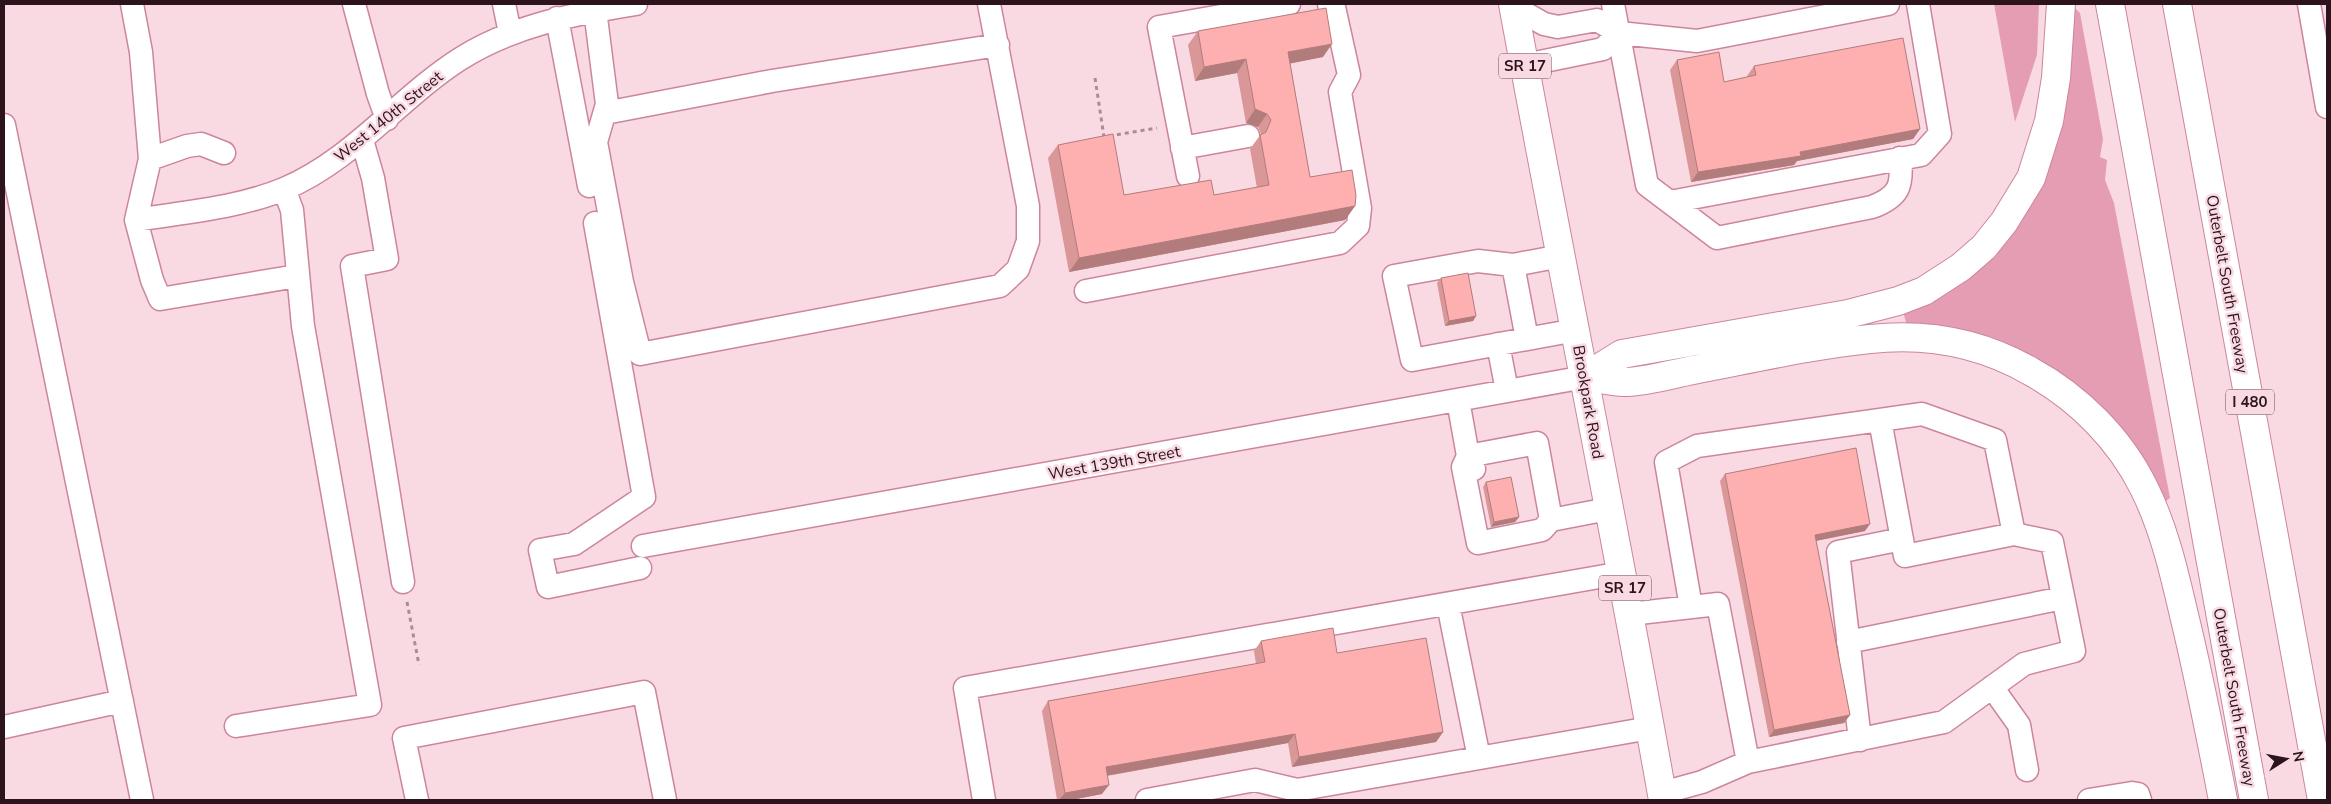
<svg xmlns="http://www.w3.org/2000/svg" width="2331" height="804" viewBox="0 0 2331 804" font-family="'Nunito Sans',sans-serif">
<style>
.green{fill:#e59db4}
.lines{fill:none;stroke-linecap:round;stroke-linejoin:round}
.minor-casing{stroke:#cc859d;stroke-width:25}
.major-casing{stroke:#cc859d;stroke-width:30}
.highway-casing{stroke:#cc859d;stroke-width:30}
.path{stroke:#a98c95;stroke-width:3;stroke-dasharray:4 4;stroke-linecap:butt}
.minor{stroke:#fff;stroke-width:22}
.major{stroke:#fff;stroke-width:28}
.highway{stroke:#fff;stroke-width:28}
.wall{fill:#da9798}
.shaded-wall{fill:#b27b7c}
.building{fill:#feb0b1;stroke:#b27b7c}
.labels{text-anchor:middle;stroke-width:5;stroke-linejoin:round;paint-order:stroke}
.shield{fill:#f9dae3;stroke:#6a4f58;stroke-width:1}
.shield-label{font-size:15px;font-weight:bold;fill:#2d131c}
.street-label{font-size:16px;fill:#2d131c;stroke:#f9dae3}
</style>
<rect width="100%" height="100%" fill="#f9dae3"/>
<path class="green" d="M1994 4H2039L2037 55 2015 122Z
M2073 6 2080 13 2103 139 2100 157 2107 160 2105 180 2114 203 2170 498 2166 501 2165 505 2110 419 1907 325 1903 312 1995 250Z"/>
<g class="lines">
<defs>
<path id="minor" d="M132 4 141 52 150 159 136 220 152 280 160 299 297 276
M354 4 378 94 387 119
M504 4 510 33
M1613 4 1647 185 1717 238 1872 207C1899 197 1903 186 1900 158
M2309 4 2327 107
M1514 7 1544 24 1558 27 1597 20 1619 33 1697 41 1888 4
M595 10 607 104 596 142 622 282 640 354 1000 286 1018 269 1028 241V206L989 4
M557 18 589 186
M1525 65 1603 49 1619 33
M605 113 772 81 998 45
M4 125 142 800
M362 140 373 178 387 259 352 266 403 582
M1182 148 1248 136
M150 159 187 146 201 144 224 153
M1188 176 1159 27 1289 4
M1670 202 1921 155 1940 134 1918 4
M136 220C185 212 238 208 284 189 353 160 399 98 460 59 514 25 574 14 636 4
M595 223 644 497 574 544 540 550 548 587 640 568
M1513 265 1478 261 1394 276 1412 360 1576 330
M1086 291 1340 243 1358 226 1360 208 1340 92 1349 75 1334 7 1329 4
M1527 339 1513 265 1561 256
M1498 344 1507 391
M1458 400 1468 456 1474 469
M1468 456 1463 467 1478 543 1542 530 1551 520 1608 509
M1468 456 1537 443 1551 520
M643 546 1585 377
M1448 604 1479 758
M1691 607 1666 462 1697 446 1922 414 1995 440 2014 534 1905 556 1880 420
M1630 614 1718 604 1748 762 1702 782 1662 793
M1848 642 2063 598
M1992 687 2019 725 2027 770
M236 726 370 705 303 326 292 210 284 189
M4 727 122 701
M1860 740 1838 552 1902 539
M1748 762 1944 722 2024 664 2074 651 2052 542 2014 534
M417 800 404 738 644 692 665 800
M984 800 965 688 1622 573
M1147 800 1255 780 1297 790 1650 728
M2089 800 2132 793 2138 794 2140 800"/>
<path id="major" d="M1513 4C1562 270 1616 534 1663 800"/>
<path id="highway" d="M2110 4 2254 800
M2177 4 2322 800
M1585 377C1598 378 1614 382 1627 382 1649 381 1672 374 1693 370 1751 359 1811 345 1870 339 1926 333 1981 343 2030 371 2078 397 2120 439 2144 488 2164 528 2174 572 2184 615 2199 676 2211 738 2223 800
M1585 377 1622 354 1848 314 1898 301 1924 291 1961 267 1984 247 2004 222 2031 178 2049 121 2056 78 2061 4"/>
</defs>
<use href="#minor" class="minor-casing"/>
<use href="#major" class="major-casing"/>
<use href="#highway" class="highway-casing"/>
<path class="path" d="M1095 78 1104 137
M1109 136 1157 128
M407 602 419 665"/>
<use href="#minor" class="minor"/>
<use href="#major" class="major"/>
<use href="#highway" class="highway"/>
</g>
<path class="wall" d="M1198 31 1323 57 1290 63 1310 177 1355 206 1345 220 1069 272 1048 158 1058 145 1124 195H1214L1257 188 1250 149 1261 134 1258 127 1246 123 1237 73 1195 81 1188 45Z
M1677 60 1724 82 1748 77 1747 76 1754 66 1920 129 1913 139 1797 161 1794 165 1691 182 1670 70Z
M1441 278 1476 316 1473 321 1445 326 1437 283Z
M1725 474 1865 531 1816 541 1850 715 1844 723 1769 737 1720 481Z
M1486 482 1519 517 1515 522 1491 527 1483 487Z
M1261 641 1337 653 1443 732 1436 742 1292 767 1288 743 1107 776 1102 794 1071 800H1057L1042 711 1048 701 1256 664 1254 651Z"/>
<path class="shaded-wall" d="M1332 44 1323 57 1278 66 1288 52Z
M1246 59 1237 73 1195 81 1204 67Z
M1255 109 1267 114 1258 127 1246 123Z
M1920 129 1913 139 1797 161 1794 165 1691 182 1698 172Z
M1355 206 1345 220 1069 272 1079 258Z
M1476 316 1473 321 1445 326 1449 321Z
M1519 517 1515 522 1491 527 1494 522Z
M1870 524 1865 531 1810 542 1815 535Z
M1850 715 1844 723 1769 737 1774 730Z
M1443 732 1436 742 1292 767 1299 757Z
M1295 734 1288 743 1099 777 1106 767Z
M1109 785 1102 794 1071 800H1059L1065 793Z"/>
<path class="building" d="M1326 8 1332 44 1288 52 1310 177 1352 170 1356 195 1355 206 1079 258 1058 145 1113 134 1124 195 1211 180 1214 195 1269 185 1260 135 1266 132 1271 120 1267 114 1255 109 1246 59 1204 67 1198 31Z
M1903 38 1920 129 1800 152 1801 156 1698 172 1677 60 1719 52 1724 82 1756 75 1754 66Z
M1468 273 1476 316 1449 321 1441 278Z
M1856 448 1870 524 1815 535 1850 715 1774 730 1725 474Z
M1511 477 1519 517 1494 522 1486 482Z
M1333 628 1337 653 1426 638 1443 732 1299 757 1295 734 1106 767 1109 785 1065 793 1048 701 1265 662 1261 641Z"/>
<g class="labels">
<g class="shield">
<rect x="1499" y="53.5" width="52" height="25" rx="4"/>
<rect x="2226" y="389.5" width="48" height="25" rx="4"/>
<rect x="1599" y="575.5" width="52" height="25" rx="4"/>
</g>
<g class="shield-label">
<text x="1525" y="71">SR 17</text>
<text x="2250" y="407">I 480</text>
<text x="1625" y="593">SR 17</text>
</g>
<g class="street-label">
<text transform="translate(388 116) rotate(-39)" y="6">West 140th Street</text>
<text transform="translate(2228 284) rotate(80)" y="6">Outerbelt South Freeway</text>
<text transform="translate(1589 402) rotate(80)" y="6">Brookpark Road</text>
<text transform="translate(1114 462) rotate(-10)" y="6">West 139th Street</text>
<text transform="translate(2235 697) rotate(80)" y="6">Outerbelt South Freeway</text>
</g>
</g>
<rect width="2331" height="804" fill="none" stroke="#2d131c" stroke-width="10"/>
<g transform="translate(2286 759) rotate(79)" stroke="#f9dae3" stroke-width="4" paint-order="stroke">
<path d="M0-4L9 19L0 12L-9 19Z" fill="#2d131c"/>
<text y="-8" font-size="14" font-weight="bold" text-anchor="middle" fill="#2d131c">N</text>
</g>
</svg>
